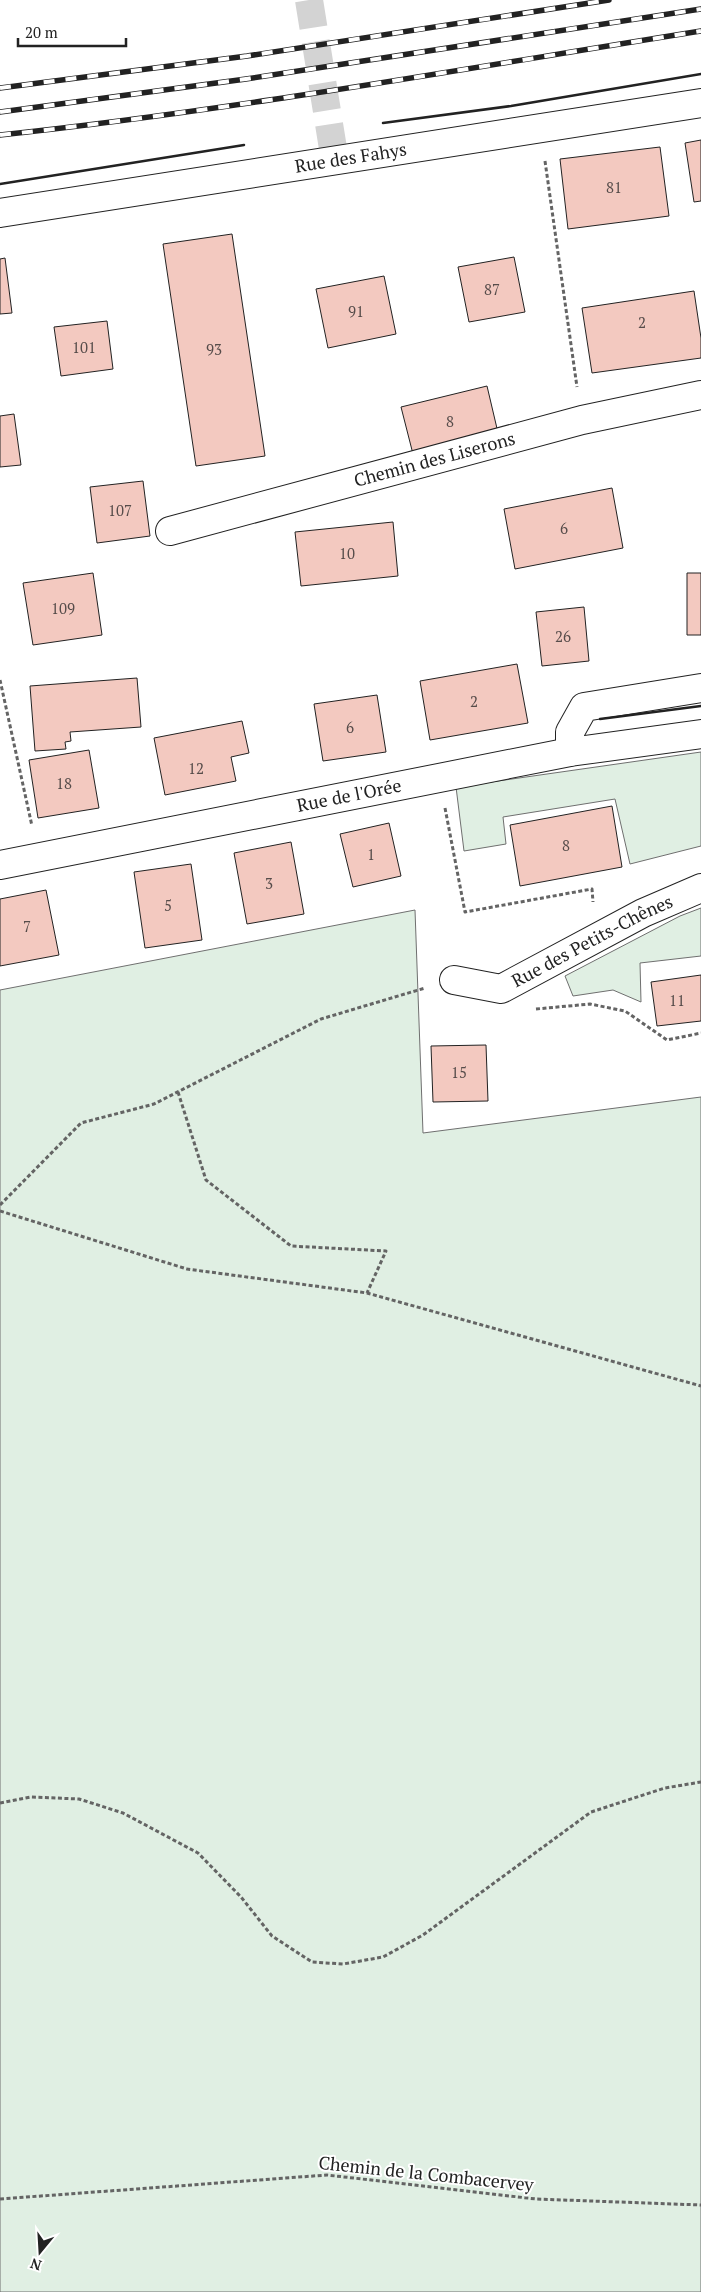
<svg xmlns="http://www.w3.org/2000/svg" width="701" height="2292" viewBox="0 0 701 2292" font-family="'PT Serif',serif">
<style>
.green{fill:#e0efe3;stroke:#6f6f6f}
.building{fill:#f3c9c0;stroke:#222}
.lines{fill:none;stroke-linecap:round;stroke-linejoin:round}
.minor-tunnel{stroke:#d3d3d3;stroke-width:28;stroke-dasharray:28 14;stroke-linecap:butt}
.minor-casing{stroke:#222;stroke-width:30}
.major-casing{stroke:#222;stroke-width:30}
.path{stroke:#646464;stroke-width:3;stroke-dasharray:4 2.5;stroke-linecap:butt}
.minor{stroke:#fff;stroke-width:28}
.major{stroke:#fff;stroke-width:28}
.rail-casing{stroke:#222;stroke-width:5.5}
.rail{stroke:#fff;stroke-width:4;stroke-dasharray:11;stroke-linecap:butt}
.wall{stroke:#222;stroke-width:2.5}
.labels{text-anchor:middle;stroke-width:4;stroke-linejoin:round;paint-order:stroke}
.number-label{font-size:15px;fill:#564c4a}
.street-label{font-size:18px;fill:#222;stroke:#fff}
</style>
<rect width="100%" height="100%" fill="#fff"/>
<path class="green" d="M701 752V846L630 864 615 799 503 817 506 844 464 851 456 787Z
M701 908V956L640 963 641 1002 613 990 573 996 565 976 680 916Z
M415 910 423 1133 701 1097V2292H0V990Z"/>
<path class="building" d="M701 140V201L694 202 685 143Z
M660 147 669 216 568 229 560 159Z
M232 234 265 456 196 466 163 244Z
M514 257 525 312 469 322 458 267Z
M5 258 12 313 0 314V259Z
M384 276 396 334 328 348 316 289Z
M694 291 701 338V358L592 373 582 308Z
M107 321 113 369 61 376 54 327Z
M487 386 499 437 414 458 401 407Z
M14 414 21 465 0 467V416Z
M143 481 150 536 97 543 90 487Z
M612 488 623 548 515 569 504 509Z
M393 522 398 576 301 586 295 532Z
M93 573 102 635 33 645 23 583Z
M687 573H701V635H687Z
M584 607 589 661 542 666 536 612Z
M517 664 528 723 430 740 420 681Z
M137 678 141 727 70 732 71 741 65 742 66 749 35 751 30 686Z
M377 695 386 752 323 761 314 704Z
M242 721 249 753 231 757 236 781 165 795 154 738Z
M89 750 99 808 38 818 29 760Z
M612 806 622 867 520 886 510 825Z
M389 823 401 876 353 887 340 834Z
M291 842 304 914 247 924 234 853Z
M191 864 202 940 145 948 134 872Z
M46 890 59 955 0 966V899Z
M701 975V1021L657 1026 651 982Z
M486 1045 488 1101 433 1102 431 1046Z"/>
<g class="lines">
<path class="minor-tunnel" d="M309 0 335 161"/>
<defs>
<g id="minor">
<path id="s1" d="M170 531 582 420 701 395"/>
<path d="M570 752V732L584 707 701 688"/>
<path id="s2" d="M0 865 570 752 701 734"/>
<path id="s3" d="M454 980 501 989 643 913 701 888"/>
</g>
<g id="major">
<path id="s4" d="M0 213 701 103"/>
</g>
</defs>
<use href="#minor" class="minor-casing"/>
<use href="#major" class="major-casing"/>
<path class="path" d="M545 161 577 387
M0 680 32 826
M445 808 465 912 592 889 593 902
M536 1009 590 1004 625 1011 667 1040 701 1033
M178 1092 206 1180 291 1246 386 1251 367 1293
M0 1205 81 1123 154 1104 321 1019 425 988
M0 1211 187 1269 367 1293 701 1386
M0 1803 31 1797 79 1799 123 1813 198 1853 241 1897 272 1936 312 1962 343 1964 383 1957 423 1935 591 1812 665 1788 701 1782
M0 2199 327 2175 536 2199 701 2205"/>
<use href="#minor" class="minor"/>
<use href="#major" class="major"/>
<defs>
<path id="rail" d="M0 88 247 56 609 0
M0 112 246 79 701 9
M0 135C235 110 468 68 701 31"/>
</defs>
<use href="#rail" class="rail-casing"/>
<use href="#rail" class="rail"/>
<path class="wall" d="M383 123 511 106 701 74
M0 184 244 145
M600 719 701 706"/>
</g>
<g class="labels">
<g class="number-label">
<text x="614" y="193">81</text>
<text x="492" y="295">87</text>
<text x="356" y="317">91</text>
<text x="642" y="328">2</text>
<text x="84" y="353">101</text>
<text x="214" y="355">93</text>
<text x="450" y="427">8</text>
<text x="120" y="516">107</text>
<text x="564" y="534">6</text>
<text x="347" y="559">10</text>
<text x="63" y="614">109</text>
<text x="563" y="642">26</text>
<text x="474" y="707">2</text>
<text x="350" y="733">6</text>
<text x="196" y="774">12</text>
<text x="64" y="789">18</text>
<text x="566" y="851">8</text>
<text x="371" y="860">1</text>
<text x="269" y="889">3</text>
<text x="168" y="911">5</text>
<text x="27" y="932">7</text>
<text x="677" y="1006">11</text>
<text x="459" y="1078">15</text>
</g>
<g class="street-label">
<text dy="6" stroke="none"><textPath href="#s4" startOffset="355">Rue des Fahys</textPath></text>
<text dy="6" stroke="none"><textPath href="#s1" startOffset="274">Chemin des Liserons</textPath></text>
<text dy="6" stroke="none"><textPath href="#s2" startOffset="356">Rue de l'Orée</textPath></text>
<text dy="6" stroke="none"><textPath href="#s3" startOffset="151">Rue des Petits-Chênes</textPath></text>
<text transform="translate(426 2174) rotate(6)" y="6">Chemin de la Combacervey</text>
</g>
</g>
<g transform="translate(40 2252) rotate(198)" stroke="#ffffff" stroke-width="4" paint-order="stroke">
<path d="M0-4L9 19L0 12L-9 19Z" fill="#222222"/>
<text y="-8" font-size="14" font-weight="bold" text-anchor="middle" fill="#222222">N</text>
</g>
<path d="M18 38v8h108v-8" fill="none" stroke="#222222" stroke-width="2.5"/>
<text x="25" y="38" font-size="15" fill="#222222" stroke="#ffffff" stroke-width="4" paint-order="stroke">20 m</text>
</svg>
